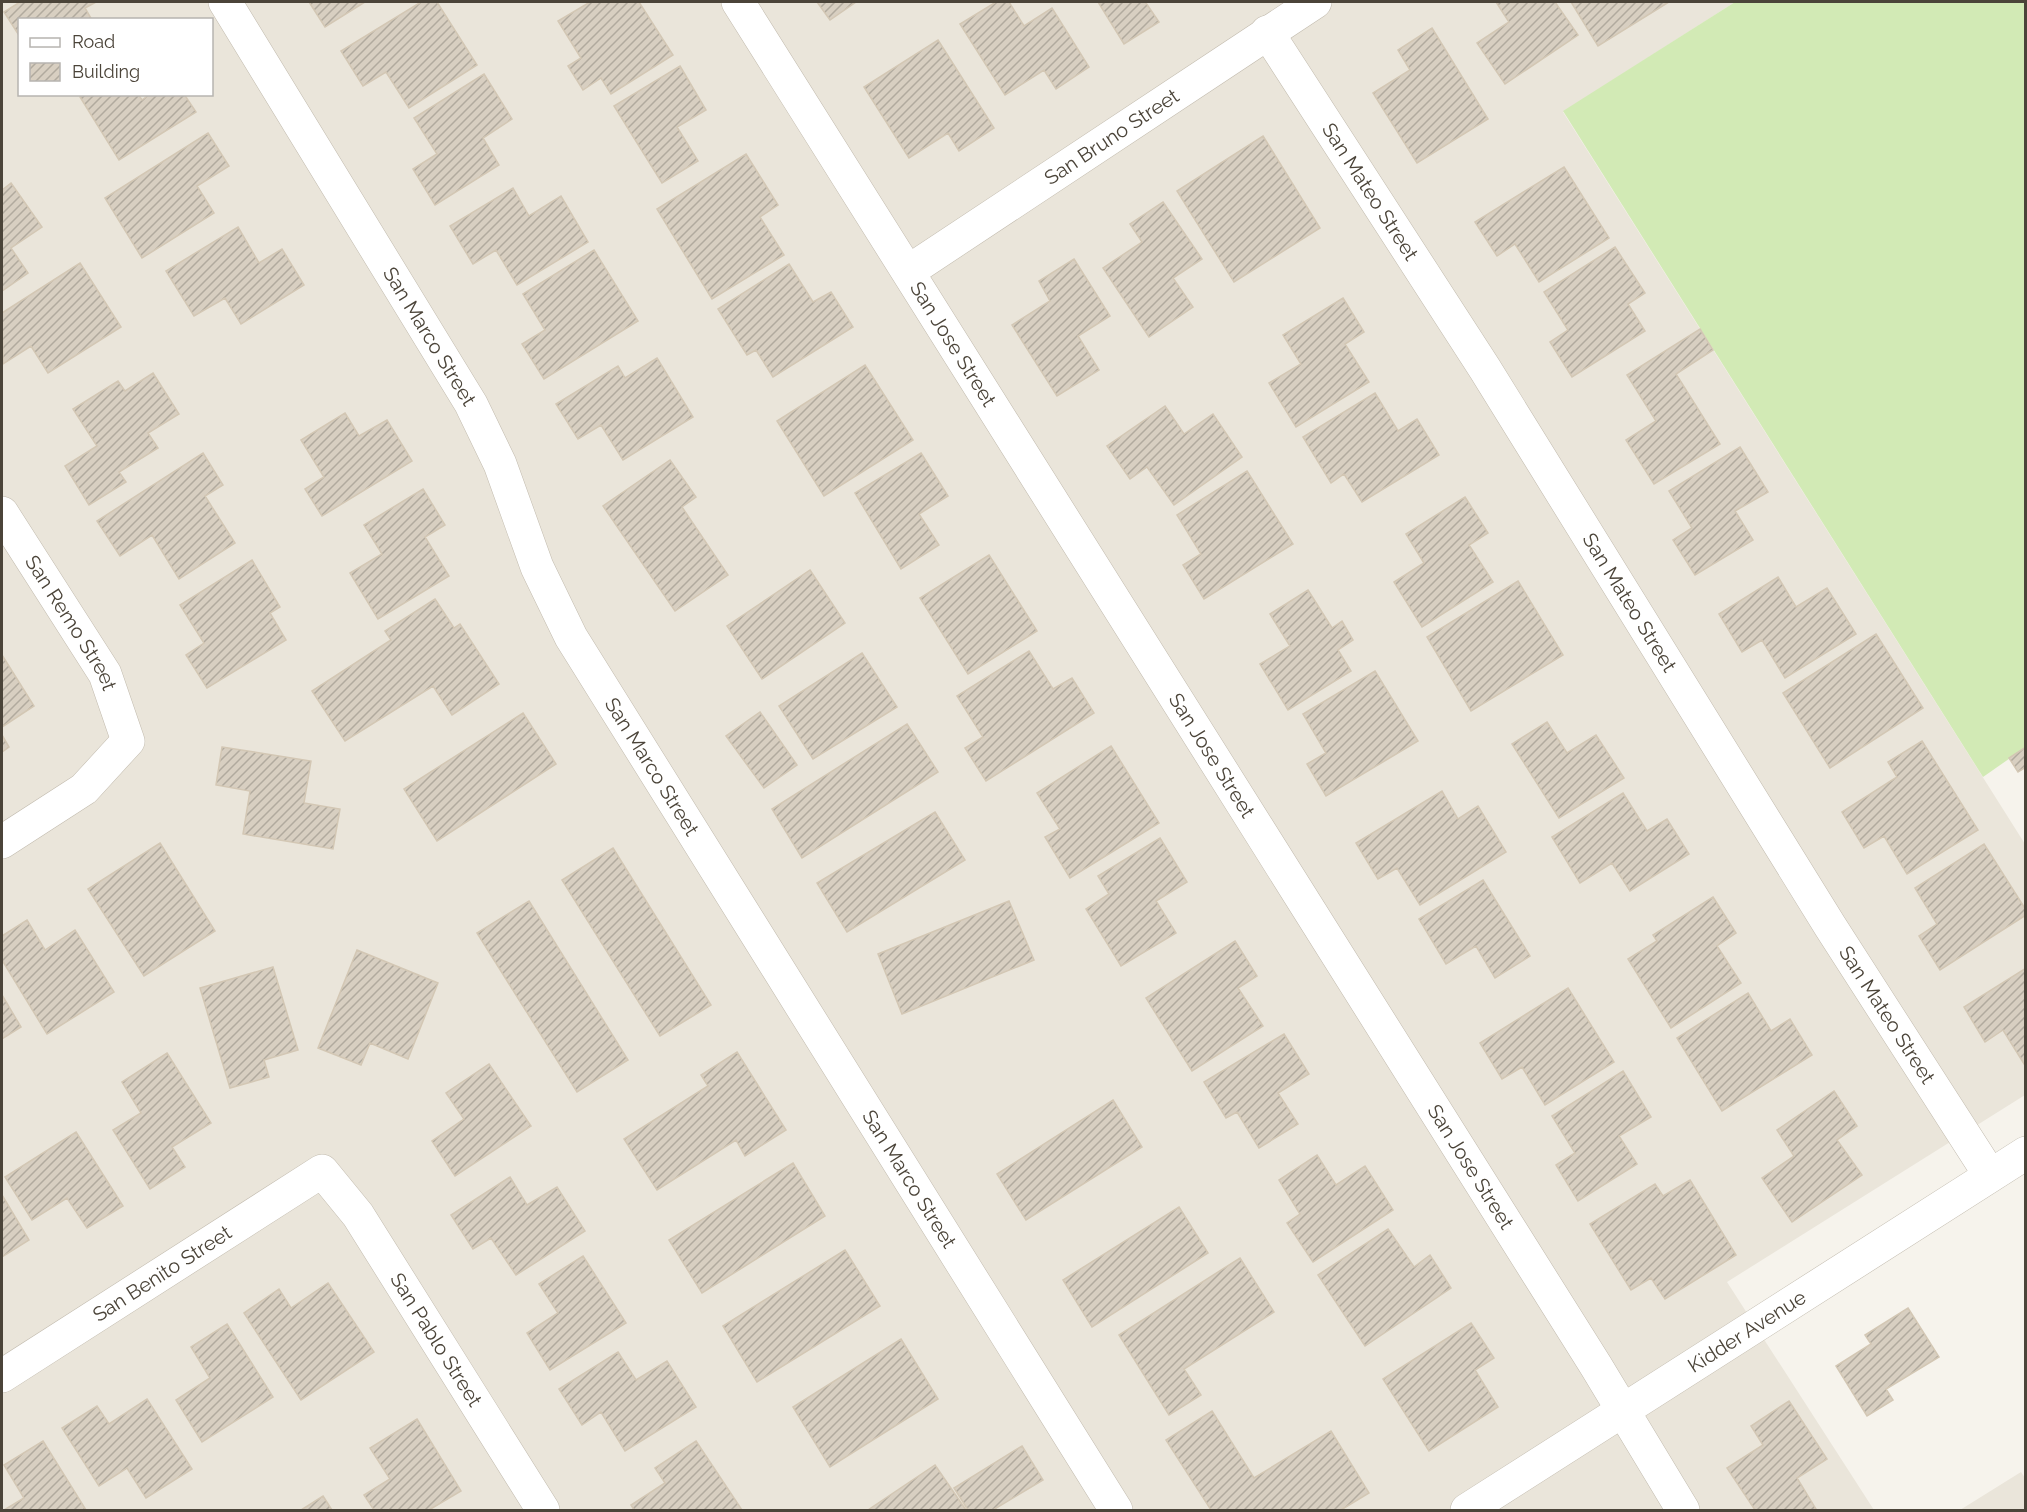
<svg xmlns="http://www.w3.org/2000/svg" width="2027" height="1512" viewBox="0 0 2027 1512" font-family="Raleway,sans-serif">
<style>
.residential{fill:#eae5da;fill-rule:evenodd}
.pitch{fill:#d2eab5}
.building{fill:url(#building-hatch);stroke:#d3c7b4;stroke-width:1.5}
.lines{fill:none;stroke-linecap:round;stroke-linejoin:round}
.street-casing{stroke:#c2bbae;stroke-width:34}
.street{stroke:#fff;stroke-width:33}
.labels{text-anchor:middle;stroke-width:5;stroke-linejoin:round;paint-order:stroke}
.street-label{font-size:20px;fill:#4b4439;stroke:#fff}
</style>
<defs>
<pattern id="building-hatch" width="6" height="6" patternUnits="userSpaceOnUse" patternTransform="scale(1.5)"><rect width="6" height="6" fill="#d8cfc1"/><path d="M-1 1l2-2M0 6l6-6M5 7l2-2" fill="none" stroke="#b1aa9e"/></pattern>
</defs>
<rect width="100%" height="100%" fill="#f6f3ec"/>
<path class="residential" d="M2 2H1735L1563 112 2025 844V1095L1727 1282 1874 1510H2ZM20 20H212V94H20Z
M2021 1472 2025 1478V1510H1960Z"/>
<path class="pitch" d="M1735 2H2025L2026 747 1983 777 1563 111Z"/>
<path class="building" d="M20 2H96L85 8 92 20H20V37L4 12Z
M309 2H365L325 27Z
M421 2H437L477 65 409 108 386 72 363 86 341 51Z
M590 2H639L673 55 611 94 601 78 583 90 568 66 581 58 558 21Z
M817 2H856L830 20Z
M996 2H1009L1024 26 1052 8 1089 67 1056 89 1044 70 1005 95 960 24Z
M1098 2H1147L1146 3 1159 22 1124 44Z
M1496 2H1555L1578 35 1505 84 1477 43 1509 22Z
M1571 2H1669L1598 46Z
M1432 28 1488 119 1417 163 1373 93 1410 70 1398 50Z
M938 40 994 128 959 151 948 133 909 158 864 87Z
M680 66 706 110 677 127 698 161 662 183 614 106Z
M484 74 512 119 483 138 499 165 435 205 413 169 437 154 414 118Z
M85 94H138L142 100 150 94H184L196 112 119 160 80 97Z
M208 133 229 166 197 186 214 213 142 258 105 198Z
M1263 136 1320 228 1234 282 1177 191Z
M746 154 778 205 760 217 784 255 712 299 657 209Z
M1564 167 1609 238 1539 282 1515 244 1497 256 1475 222Z
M11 183 42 227 11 248 28 273 2 291V190Z
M513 188 529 216 561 196 588 242 517 285 496 250 473 264 450 226Z
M1163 202 1202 259 1173 278 1193 307 1149 337 1103 268 1142 242 1130 224Z
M238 227 259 263 282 249 304 285 241 324 225 298 194 316 166 271Z
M1615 247 1645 293 1628 304 1645 331 1572 377 1550 342 1568 330 1544 292Z
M594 250 638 321 544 379 522 344 545 330 523 294Z
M1074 259 1110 316 1078 336 1099 370 1057 396 1012 325 1050 301 1039 281Z
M80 263 121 327 48 373 31 346 3 364 2 313Z
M789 264 813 302 831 292 853 327 773 377 756 350 747 355 718 309Z
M1343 298 1364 332 1345 344 1369 382 1296 427 1269 383 1301 364 1283 335Z
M1700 329 1713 350 1676 374 1720 444 1654 484 1626 440 1656 421 1627 375Z
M657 358 693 417 623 460 601 425 578 439 556 404 618 366 625 378Z
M865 365 913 440 824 496 777 421Z
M153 373 179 414 148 433 158 448 119 472 126 482 89 505 65 466 97 446 73 409 118 381 125 391Z
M1375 393 1398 431 1417 419 1439 455 1362 502 1344 474 1331 483 1303 437Z
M1165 406 1184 434 1213 414 1242 457 1174 505 1147 467 1130 479 1107 446Z
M345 413 359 436 387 420 412 461 322 516 305 489 324 477 301 440Z
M1740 447 1768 492 1735 511 1753 540 1695 575 1673 540 1692 528 1669 491Z
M203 453 223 485 205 496 235 543 179 579 152 535 120 556 97 521Z
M921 453 948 496 919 514 939 545 901 569 855 493Z
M670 460 696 497 682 507 728 575 675 611 603 506Z
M1247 471 1293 544 1204 599 1183 565 1201 554 1177 515Z
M423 489 445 525 425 537 449 576 378 619 350 573 382 554 364 525Z
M1465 497 1488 533 1469 545 1493 582 1422 627 1394 582 1424 563 1406 534Z
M989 555 1037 631 968 674 920 598Z
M252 560 280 607 270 613 286 640 207 688 186 655 204 643 180 605Z
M810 570 845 623 762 679 727 626Z
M1778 577 1796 607 1827 588 1856 634 1785 678 1762 640 1742 652 1719 614Z
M1518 581 1563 655 1471 711 1427 637Z
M1308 590 1332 628 1342 621 1353 640 1338 650 1351 671 1288 710 1260 664 1290 646 1270 614Z
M435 599 454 628 460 624 499 684 452 715 433 686 345 741 312 691 391 640 385 631Z
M1876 634 1923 708 1830 768 1783 693Z
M1029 651 1053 689 1072 678 1094 713 986 781 965 748 983 737 957 696Z
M862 653 897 707 813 759 779 706Z
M2 655 34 706 2 727Z
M1375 671 1418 741 1326 796 1307 764 1326 753 1303 714Z
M760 712 797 765 764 788 726 736Z
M523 713 556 764 437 841 404 789Z
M1547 722 1567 753 1596 735 1624 778 1559 818 1512 744Z
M907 724 938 772 802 858 772 809Z
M2 735 9 747 2 752Z
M1922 741 1978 830 1907 874 1884 836 1864 848 1842 812 1897 777 1888 762Z
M1111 746 1159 823 1070 878 1045 837 1060 829 1037 793Z
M222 747 311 761 304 803 340 809 333 849 243 834 250 791 216 785Z
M2026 747V767L2018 772 2009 758Z
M1442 791 1458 819 1478 806 1506 852 1420 905 1397 868 1378 879 1356 843Z
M1623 793 1647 831 1667 819 1689 854 1630 891 1612 863 1580 883 1552 837Z
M935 812 965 860 847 932 817 883Z
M1160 838 1187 882 1156 901 1176 933 1121 966 1086 909 1109 894 1098 876Z
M160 843 215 931 144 976 88 889Z
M1984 844 2026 910V915L1940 970 1919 936 1937 924 1915 888Z
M613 848 711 1005 660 1036 562 880Z
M1483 880 1530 956 1495 978 1476 946 1446 964 1419 919Z
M1713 897 1736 933 1717 946 1741 983 1671 1028 1628 959 1657 941 1653 935Z
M529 901 628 1060 577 1092 477 933Z
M1009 901 1034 960 902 1014 878 954Z
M27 920 45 950 75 930 114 992 47 1034 2 960V936Z
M1235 941 1257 976 1238 988 1263 1026 1192 1071 1146 998Z
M357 950 438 983 408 1059 370 1043 361 1065 318 1048Z
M273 967 298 1050 264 1060 269 1077 230 1088 200 988Z
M2026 968V1067L2003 1030 1985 1042 1964 1007Z
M1568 988 1614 1062 1545 1105 1522 1067 1502 1079 1480 1043Z
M1748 993 1771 1031 1790 1019 1812 1055 1722 1111 1677 1038Z
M2 995 21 1027 2 1039Z
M1284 1034 1309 1074 1278 1093 1298 1124 1259 1148 1237 1112 1226 1118 1204 1082Z
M737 1052 786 1130 745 1156 736 1140 657 1190 624 1139 708 1086 701 1075Z
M167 1053 211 1123 172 1147 185 1167 150 1189 113 1130 141 1113 122 1082Z
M489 1064 531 1126 455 1176 432 1141 464 1119 446 1093Z
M1623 1071 1651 1117 1619 1136 1637 1164 1578 1201 1556 1165 1575 1153 1552 1116Z
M1834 1091 1857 1126 1837 1140 1862 1175 1792 1222 1762 1178 1794 1156 1777 1130Z
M1113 1100 1142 1147 1026 1220 997 1174Z
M76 1132 123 1206 87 1228 67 1198 32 1220 5 1177Z
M1317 1155 1336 1185 1365 1166 1393 1210 1313 1262 1287 1223 1300 1214 1279 1180Z
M793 1163 825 1216 702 1293 669 1240Z
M510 1177 527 1205 557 1187 585 1231 516 1275 491 1238 473 1249 451 1215Z
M1690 1180 1736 1255 1665 1299 1651 1278 1631 1290 1590 1224 1655 1184 1663 1196Z
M2 1195 29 1240 2 1257Z
M1179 1207 1208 1253 1092 1327 1063 1280Z
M1388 1229 1414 1267 1430 1255 1451 1288 1365 1346 1318 1275Z
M845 1250 880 1306 757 1382 723 1326Z
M583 1256 626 1323 550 1370 527 1333 558 1313 539 1284Z
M1240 1258 1274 1312 1184 1369 1201 1395 1169 1415 1119 1335Z
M328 1283 374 1352 301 1400 244 1313 279 1289 291 1308Z
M1908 1308 1939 1357 1886 1389 1893 1400 1867 1416 1836 1366 1871 1344 1865 1335Z
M1471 1323 1494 1358 1475 1370 1498 1407 1429 1451 1383 1379Z
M227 1324 273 1397 202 1442 176 1400 210 1378 191 1347Z
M901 1339 938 1399 830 1467 793 1407Z
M618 1352 636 1380 667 1361 696 1407 625 1451 601 1412 582 1425 559 1389Z
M147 1399 192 1469 146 1498 127 1468 99 1486 62 1428 97 1406 109 1424Z
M1789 1401 1827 1459 1797 1478 1816 1509 1813 1510H1755L1727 1468 1763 1445 1751 1426Z
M1212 1411 1254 1478 1331 1431 1369 1493 1341 1510H1211L1166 1440Z
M417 1419 461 1491 429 1510H374L364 1495 390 1479 370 1448Z
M43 1441 86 1510H4L24 1498 4 1465Z
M696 1441 742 1510H634L631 1505 665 1483 655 1468Z
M1022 1446 1043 1480 993 1510H968L954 1488Z
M935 1465 966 1510H868Z
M323 1496 332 1510H301Z"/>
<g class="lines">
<defs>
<g id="street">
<path id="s1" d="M225 2 471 404 500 464 537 567 571 637 1116 1510"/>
<path id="s2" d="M738 2 1596 1366 1683 1510"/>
<path id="s3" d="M1267 32 1485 369 1830 926 1990 1175"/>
<path id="s4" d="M909 271 1315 2"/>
<path id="s5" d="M2 513 105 674 128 741 84 789 2 842"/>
<path id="s6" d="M2 1376 322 1171 358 1215 543 1510"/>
<path id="s7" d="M1467 1510 2026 1153"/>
</g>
</defs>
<use href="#street" class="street-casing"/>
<use href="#street" class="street"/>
</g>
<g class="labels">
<g class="street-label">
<text dy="7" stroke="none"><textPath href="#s4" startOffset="243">San Bruno Street</textPath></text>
<text dy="7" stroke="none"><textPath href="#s3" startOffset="190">San Mateo Street</textPath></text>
<text dy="7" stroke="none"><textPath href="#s1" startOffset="392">San Marco Street</textPath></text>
<text dy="7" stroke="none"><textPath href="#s2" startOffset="404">San Jose Street</textPath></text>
<text dy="7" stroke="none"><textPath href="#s3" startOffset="676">San Mateo Street</textPath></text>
<text dy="7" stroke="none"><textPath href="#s5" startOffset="130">San Remo Street</textPath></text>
<text dy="7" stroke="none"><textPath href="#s2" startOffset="890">San Jose Street</textPath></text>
<text dy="7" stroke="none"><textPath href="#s1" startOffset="878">San Marco Street</textPath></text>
<text dy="7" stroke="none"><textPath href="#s3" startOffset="1162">San Mateo Street</textPath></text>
<text dy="7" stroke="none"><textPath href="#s2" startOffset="1376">San Jose Street</textPath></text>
<text dy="7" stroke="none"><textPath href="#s1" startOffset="1364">San Marco Street</textPath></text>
<text dy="7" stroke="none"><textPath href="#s6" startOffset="190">San Benito Street</textPath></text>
<text dy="7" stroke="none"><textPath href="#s7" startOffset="332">Kidder Avenue</textPath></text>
<text dy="7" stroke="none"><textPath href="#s6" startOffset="584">San Pablo Street</textPath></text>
</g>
</g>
<rect width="2027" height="1512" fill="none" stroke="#4b4439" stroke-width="6"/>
<rect x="18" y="18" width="195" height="78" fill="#ffffff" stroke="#b7b4b0" stroke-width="1.5"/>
<rect x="30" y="38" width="30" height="9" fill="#ffffff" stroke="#b7b4b0" stroke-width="1.5"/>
<text x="72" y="48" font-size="18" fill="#4b4439">Road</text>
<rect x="30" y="63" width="30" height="18" fill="url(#building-hatch)" stroke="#b7b4b0" stroke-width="1.5"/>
<text x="72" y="78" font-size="18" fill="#4b4439">Building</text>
</svg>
